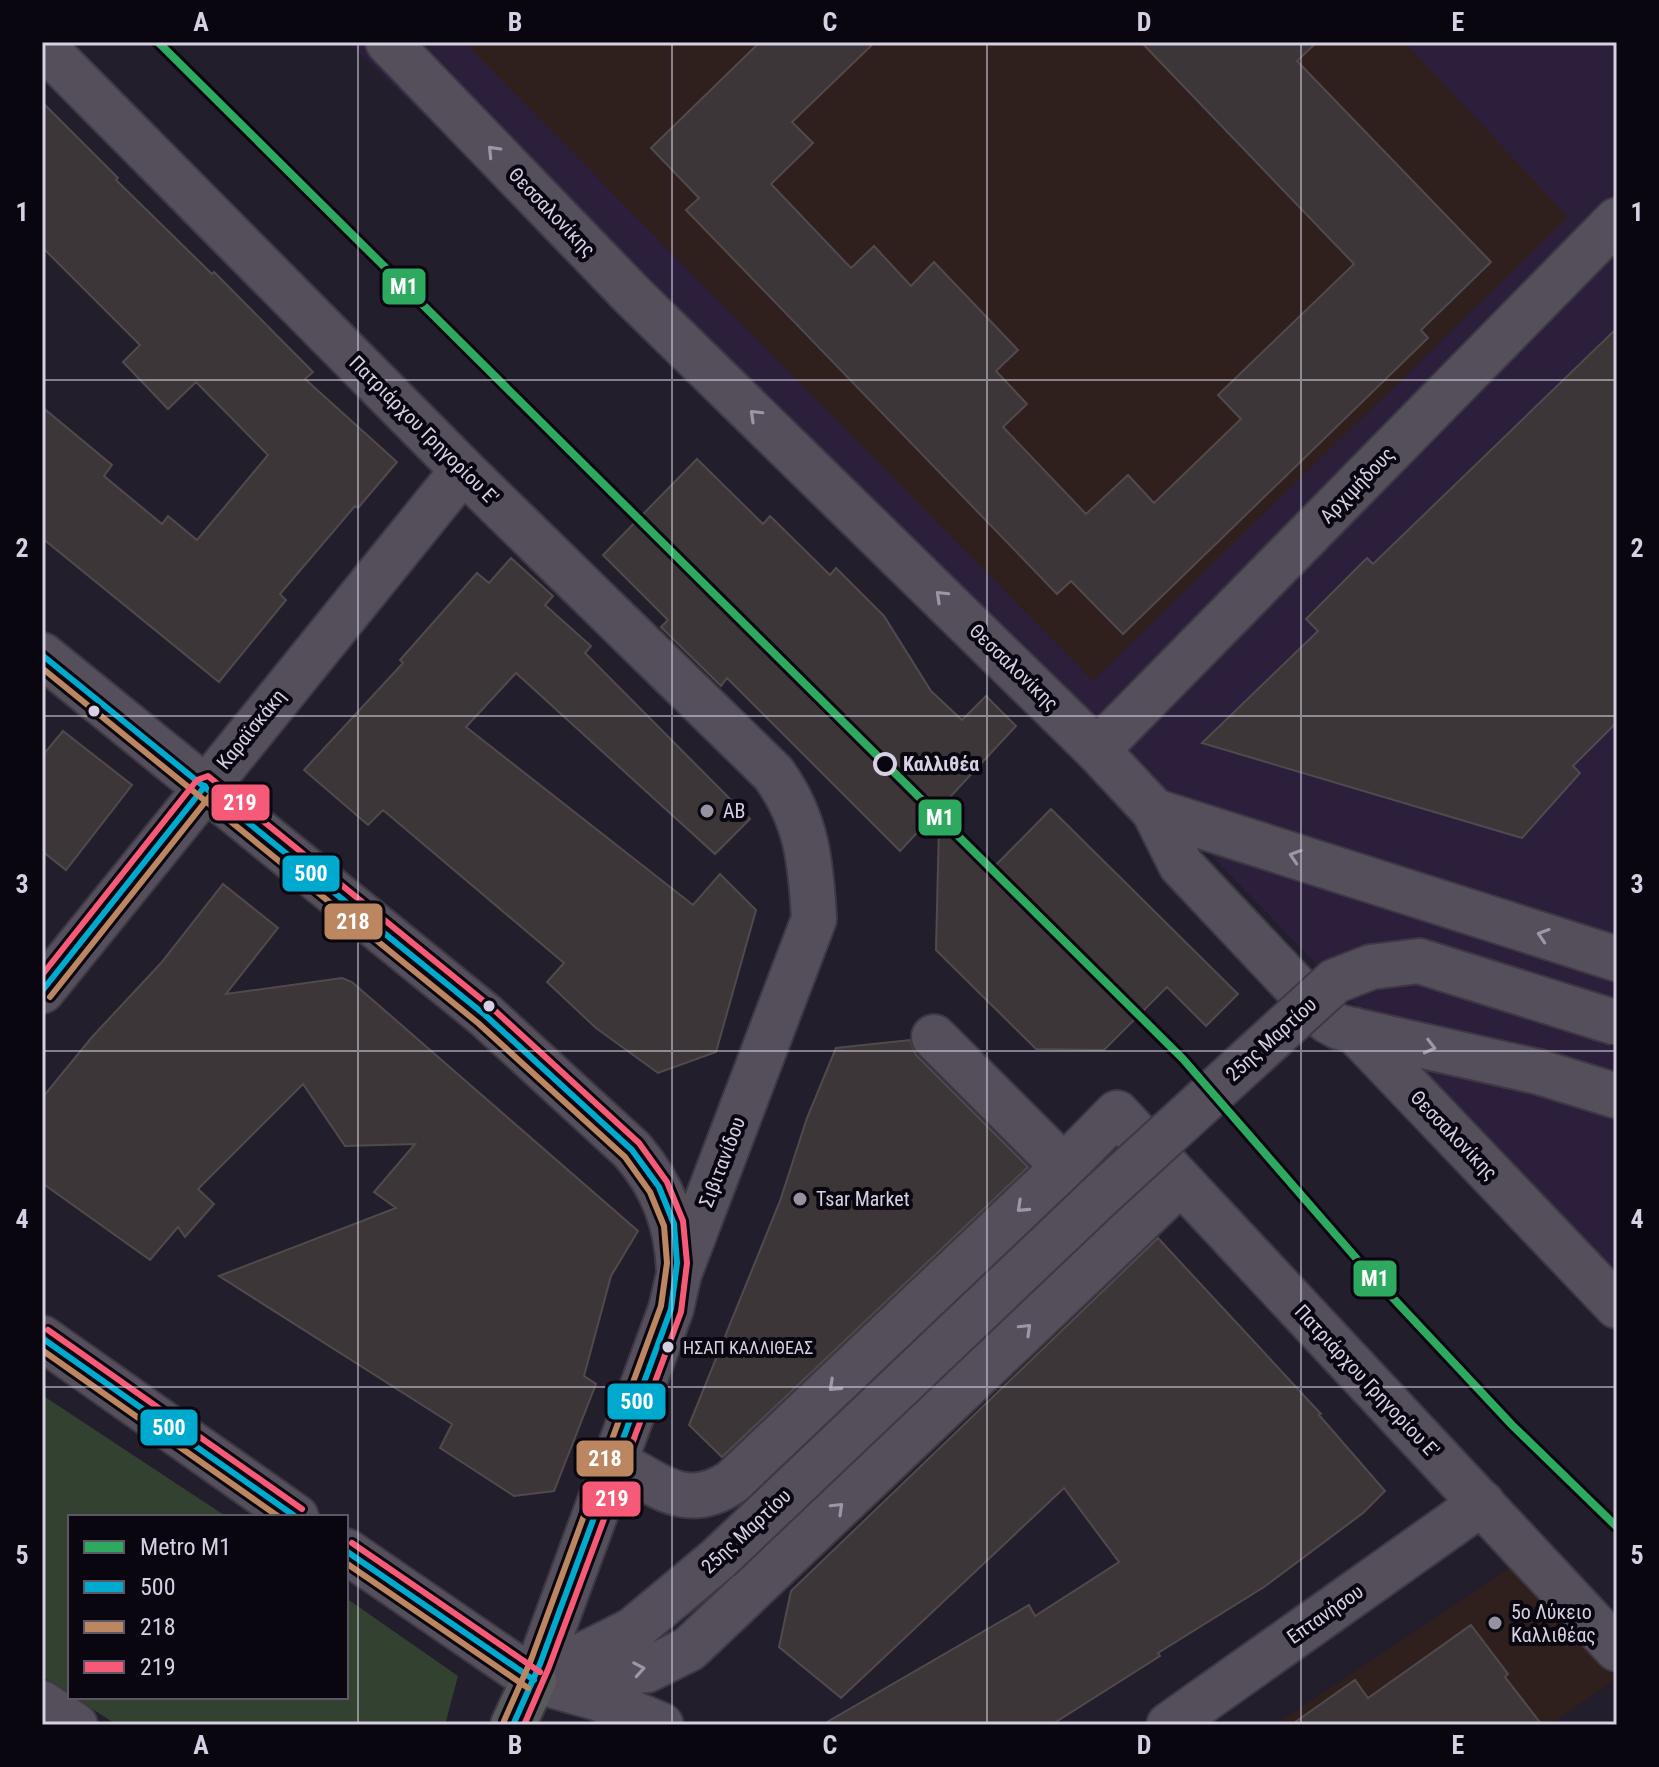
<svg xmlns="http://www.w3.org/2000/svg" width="1659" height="1767" viewBox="0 0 1659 1767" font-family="'Roboto Condensed',sans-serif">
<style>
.built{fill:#2b1f3c}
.education{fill:#30201d}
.green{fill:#334131}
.building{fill:#3c3639;stroke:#514a4d;stroke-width:2}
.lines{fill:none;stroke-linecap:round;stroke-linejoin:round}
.minor-casing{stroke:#3d3944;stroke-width:48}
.major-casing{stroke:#3d3944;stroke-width:48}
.minor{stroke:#544f5b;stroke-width:44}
.major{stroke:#595a5b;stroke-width:44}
.minor-bridge-casing{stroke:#3d3944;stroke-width:48;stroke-linecap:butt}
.minor-bridge{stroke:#544f5b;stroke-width:44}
.bus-1-casing{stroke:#090610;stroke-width:12}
.bus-2-casing{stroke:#090610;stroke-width:12}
.bus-3-casing{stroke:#090610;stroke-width:12}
.bus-1{stroke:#00a9ce;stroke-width:6}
.bus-2{stroke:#bb8660;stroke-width:6}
.bus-3{stroke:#f75a77;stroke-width:6}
.metro-1-casing{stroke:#090610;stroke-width:14}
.metro-1{stroke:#2da960;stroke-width:8}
.oneway{stroke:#9c96a5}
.grid{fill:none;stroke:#d6d0e2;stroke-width:2;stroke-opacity:0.55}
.bus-dot{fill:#d6d0e2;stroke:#090610;stroke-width:3}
.stop-dot{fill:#090610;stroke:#d6d0e2;stroke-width:4}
.poi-dot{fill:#9792a2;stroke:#090610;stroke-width:3}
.labels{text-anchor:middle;stroke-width:8;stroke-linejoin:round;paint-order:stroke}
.bus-label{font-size:18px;fill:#d6d0e2;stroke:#090610;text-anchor:start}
.street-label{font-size:20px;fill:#d6d0e2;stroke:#090610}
.stop-label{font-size:20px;font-weight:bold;fill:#d6d0e2;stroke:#090610;text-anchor:start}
.poi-label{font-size:20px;fill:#d6d0e2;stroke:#090610;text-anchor:start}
.line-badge{stroke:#090610;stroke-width:3}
.badge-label{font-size:22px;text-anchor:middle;font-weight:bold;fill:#fff}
.neatline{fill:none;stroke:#d6d0e2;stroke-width:3}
.grid-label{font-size:26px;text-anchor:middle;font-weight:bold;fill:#d6d0e2}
</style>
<rect width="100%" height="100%" fill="#231e2b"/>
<path class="built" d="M348 42H1617V1276L1072 711 632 280 476 166Z"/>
<path class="education" d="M464 42H1405L1568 217 1093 681Z
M1510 1568 1616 1678 1550 1725H1275Z"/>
<path class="green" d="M42 1395 227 1517H70V1694L42 1676Z
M346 1598 458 1676 445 1725H117L74 1697H346Z"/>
<path class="building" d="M760 42H875L792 122 813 143 771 184 851 268 874 246 911 286 934 262 1018 350 996 371 1027 404 1003 427 1086 514 1128 475 1154 503 1241 419 1218 395 1354 264 1141 42H1317L1297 61 1491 262 1421 330 1428 338 1123 634 1071 581 1057 594 686 210 699 198 651 148Z
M42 102 118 178 116 180 212 274 214 272 313 372 305 379 397 462 358 508 355 506 280 594 286 600 219 682 42 538V407L112 465 104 476 162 524 168 516 197 540 268 455 196 382 168 409 123 362 140 345 42 247Z
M1617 328V722L1573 766 1580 773 1522 838 1202 743 1318 631 1306 619 1367 558 1373 564Z
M697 459 763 524 770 516 830 575 836 568 884 616 931 691 962 720 986 696 1016 726 900 851 727 678 721 686 661 627 668 620 603 555Z
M511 558 553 596 545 605 591 646 585 653 750 819 715 854 516 673 466 727 693 905 720 874 756 910 716 1052 658 1073 596 1028 547 982 564 963 383 810 368 825 304 770 403 663 400 660 477 573 489 583Z
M63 731 132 785 66 870 42 851V756Z
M1051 809 1238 994 1206 1026 1167 987 1104 1050 1036 1049 936 950 939 825 988 873Z
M223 884 278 928 226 994 342 978 352 982 638 1231 611 1276 584 1376 596 1384 554 1491 514 1496 440 1448 452 1424 219 1276 396 1208 374 1192 415 1144 345 1146 303 1084 198 1189 214 1204 185 1237 178 1227 150 1260 42 1183V1098L92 1037 161 963Z
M910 1040 916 1055 1028 1167 722 1457 689 1425 780 1201 807 1118 836 1048Z
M1158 1238 1321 1414 1319 1415 1385 1491 1363 1513 1264 1587 1158 1653 1160 1656 1051 1725H822L1029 1605 1035 1616 1119 1562 1064 1488 841 1698 779 1647 791 1591Z
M1471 1625 1508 1674 1505 1677 1542 1725H1291L1355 1680 1368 1698Z"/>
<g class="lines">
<defs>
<path id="minor" d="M388 42 633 296 1097 750 1154 811 1181 865 1328 1021 1339 1027 1539 1072 1617 1096
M42 45 463 470 773 773C807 819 811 863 814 919L679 1274 671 1309 534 1680
M42 655 485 1015 632 1150C663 1186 677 1223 679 1271
M1097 750 1617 220
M1154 811 1617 959
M42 991 463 470
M1354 1030 1617 1306
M934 1037 1064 1167
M42 1338 296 1517
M615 1462C658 1484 686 1513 732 1482L1064 1167 1117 1113 1617 1649
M346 1551 534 1680 597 1698 661 1725
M557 1668 633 1630 718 1559
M534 1680 647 1670 689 1649 1181 1182
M42 1703 75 1725
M1169 1725 1482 1503"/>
<path id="major" d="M513 1725 534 1680"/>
</defs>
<use href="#minor" class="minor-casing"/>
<use href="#major" class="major-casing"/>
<use href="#minor" class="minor"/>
<use href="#major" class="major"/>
<defs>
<path id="minor-bridge" d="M718 1559 1102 1194 1335 981 1371 967 1419 961 1617 1023"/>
</defs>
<use href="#minor-bridge" class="minor-bridge-casing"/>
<use href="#minor-bridge" class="minor-bridge"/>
<defs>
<path id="bus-1" d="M42 655 485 1015 632 1150 659 1187 674 1224 677 1263 671 1309 540 1664 513 1725
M42 991 205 786
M42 1338 296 1517
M346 1551 534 1680"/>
<path id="bus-2" d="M42 668 478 1023 625 1157 650 1192 664 1226 667 1263 661 1306 531 1660 504 1721
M50 997 213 792
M42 1350 279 1517
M346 1563 528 1688"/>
<path id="bus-3" d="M42 975 197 780 208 776 491 1007 639 1143 667 1182 683 1221 687 1263 681 1312 549 1667 524 1725
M48 1330 302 1509
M352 1543 540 1672"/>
</defs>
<use href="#bus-1" class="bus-1-casing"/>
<use href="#bus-2" class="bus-2-casing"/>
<use href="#bus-3" class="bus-3-casing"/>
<use href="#bus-1" class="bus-1"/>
<use href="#bus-2" class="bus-2"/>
<use href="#bus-3" class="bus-3"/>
<defs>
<path id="metro-1" d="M158 42 1183 1059 1363 1266 1512 1425 1617 1527"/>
</defs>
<use href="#metro-1" class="metro-1-casing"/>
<use href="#metro-1" class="metro-1"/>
</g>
<defs><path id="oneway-chevron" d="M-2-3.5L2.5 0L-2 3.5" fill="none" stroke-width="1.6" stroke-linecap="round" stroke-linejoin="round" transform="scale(2)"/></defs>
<g class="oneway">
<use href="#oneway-chevron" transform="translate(493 151) rotate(-134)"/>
<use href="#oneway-chevron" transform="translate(755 415) rotate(-136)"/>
<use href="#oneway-chevron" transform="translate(941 596) rotate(-136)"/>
<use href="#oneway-chevron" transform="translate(1295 856) rotate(-162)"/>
<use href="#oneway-chevron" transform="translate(1543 935) rotate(-162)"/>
<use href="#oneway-chevron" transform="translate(1430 1047) rotate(14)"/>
<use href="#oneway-chevron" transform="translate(1022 1207) rotate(137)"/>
<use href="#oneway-chevron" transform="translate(1026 1329) rotate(-44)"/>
<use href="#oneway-chevron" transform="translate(834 1386) rotate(137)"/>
<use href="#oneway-chevron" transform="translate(838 1508) rotate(-44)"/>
<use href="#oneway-chevron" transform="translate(639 1669) rotate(-10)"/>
</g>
<path class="grid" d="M358 42V1725M672 42V1725M987 42V1725M1301 42V1725M42 380H1617M42 716H1617M42 1051H1617M42 1387H1617"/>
<g class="bus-dot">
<circle cx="94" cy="711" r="7"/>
<circle cx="489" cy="1006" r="7"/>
<circle cx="668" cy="1347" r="7"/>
</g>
<circle class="stop-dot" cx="885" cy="764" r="10"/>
<g class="poi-dot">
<circle cx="707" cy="811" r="8"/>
<circle cx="800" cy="1199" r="8"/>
<circle cx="1495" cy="1623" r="8"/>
</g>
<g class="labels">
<g class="bus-label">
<text x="683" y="1354">ΗΣΑΠ ΚΑΛΛΙΘΕΑΣ</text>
</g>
<g class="street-label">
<text transform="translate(552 212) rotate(46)" y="7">Θεσσαλονίκης</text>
<text transform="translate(424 430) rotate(45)" y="7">Πατριάρχου Γρηγορίου Ε'</text>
<text transform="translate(1357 485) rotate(-46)" y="7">Αρχιμήδους</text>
<text transform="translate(1014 667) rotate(44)" y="7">Θεσσαλονίκης</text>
<text transform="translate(251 729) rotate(-51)" y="7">Καραϊσκάκη</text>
<text transform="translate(1271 1039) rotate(-42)" y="7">25ης Μαρτίου</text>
<text transform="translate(1454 1135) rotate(46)" y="7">Θεσσαλονίκης</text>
<text transform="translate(722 1162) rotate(-69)" y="7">Σιβιτανίδου</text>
<text transform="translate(1367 1381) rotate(47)" y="7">Πατριάρχου Γρηγορίου Ε'</text>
<text transform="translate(746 1531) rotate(-43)" y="7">25ης Μαρτίου</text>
<text transform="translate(1325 1614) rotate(-35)" y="7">Επτανήσου</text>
</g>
<g class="stop-label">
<text x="903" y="771">Καλλιθέα</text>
</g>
<g class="poi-label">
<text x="723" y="818">ΑΒ</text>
<text x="816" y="1206">Tsar Market</text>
<text x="1511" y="1619">5ο Λύκειο<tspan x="1511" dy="23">Καλλιθέας</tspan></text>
</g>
</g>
<g class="line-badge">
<rect x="381" y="267" width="46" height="39" rx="8" fill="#2da960"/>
<rect x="210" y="783" width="61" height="39" rx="8" fill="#f75a77"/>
<rect x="917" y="798" width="46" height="39" rx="8" fill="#2da960"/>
<rect x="281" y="854" width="60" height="39" rx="8" fill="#00a9ce"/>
<rect x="323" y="902" width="61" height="39" rx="8" fill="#bb8660"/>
<rect x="1352" y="1259" width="46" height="39" rx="8" fill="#2da960"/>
<rect x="606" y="1382" width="61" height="39" rx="8" fill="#00a9ce"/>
<rect x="139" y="1408" width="60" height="39" rx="8" fill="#00a9ce"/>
<rect x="575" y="1439" width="60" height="39" rx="8" fill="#bb8660"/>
<rect x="581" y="1480" width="61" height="38" rx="8" fill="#f75a77"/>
</g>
<g class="badge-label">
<text x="404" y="294">Μ1</text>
<text x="240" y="810">219</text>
<text x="940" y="825">Μ1</text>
<text x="311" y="881">500</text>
<text x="353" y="929">218</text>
<text x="1375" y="1286">Μ1</text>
<text x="637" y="1409">500</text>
<text x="169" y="1435">500</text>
<text x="605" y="1466">218</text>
<text x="612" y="1506">219</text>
</g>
<rect width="1659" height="1767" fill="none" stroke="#090610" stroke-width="88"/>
<rect x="68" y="1515" width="280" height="184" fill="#090610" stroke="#5b5764" stroke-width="2"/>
<rect x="84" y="1541" width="40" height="12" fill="#2da960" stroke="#5b5764" stroke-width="2"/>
<text x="140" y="1555" font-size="24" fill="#d6d0e2">Metro Μ1</text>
<rect x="84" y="1581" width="40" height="12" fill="#00a9ce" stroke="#5b5764" stroke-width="2"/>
<text x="140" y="1595" font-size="24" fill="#d6d0e2">500</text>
<rect x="84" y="1621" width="40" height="12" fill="#bb8660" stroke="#5b5764" stroke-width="2"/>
<text x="140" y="1635" font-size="24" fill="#d6d0e2">218</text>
<rect x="84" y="1661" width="40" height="12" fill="#f75a77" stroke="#5b5764" stroke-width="2"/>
<text x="140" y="1675" font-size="24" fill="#d6d0e2">219</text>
<rect x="44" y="44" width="1571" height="1679" class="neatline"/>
<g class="grid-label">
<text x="201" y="31">A</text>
<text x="515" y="31">B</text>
<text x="830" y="31">C</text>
<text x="1144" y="31">D</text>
<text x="1458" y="31">E</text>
<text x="22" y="221">1</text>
<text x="1637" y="221">1</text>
<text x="22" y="557">2</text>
<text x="1637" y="557">2</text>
<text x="22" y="893">3</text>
<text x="1637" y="893">3</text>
<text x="22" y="1228">4</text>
<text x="1637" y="1228">4</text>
<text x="22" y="1564">5</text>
<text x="1637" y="1564">5</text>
<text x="201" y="1754">A</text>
<text x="515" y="1754">B</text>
<text x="830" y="1754">C</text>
<text x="1144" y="1754">D</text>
<text x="1458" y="1754">E</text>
</g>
</svg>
